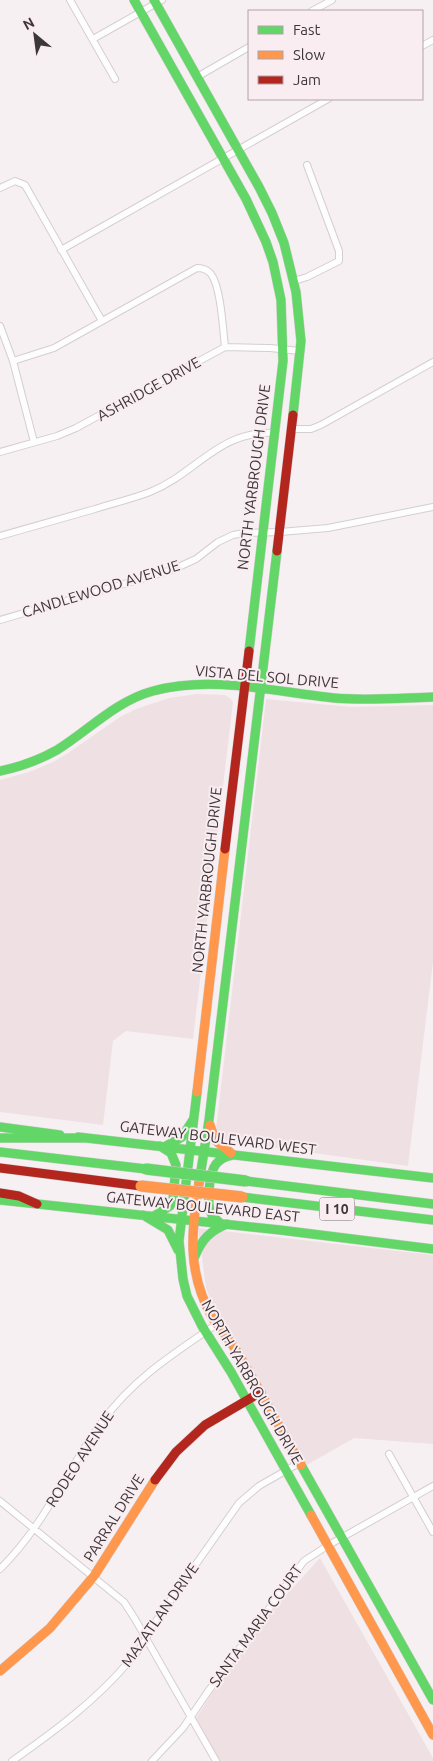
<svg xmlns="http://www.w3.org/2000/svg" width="433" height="1761" viewBox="0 0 433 1761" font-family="Ubuntu,sans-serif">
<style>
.built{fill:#efe0e4}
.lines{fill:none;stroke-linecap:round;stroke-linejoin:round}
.street-casing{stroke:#d4ced0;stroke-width:8}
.fast-casing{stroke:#d4ced0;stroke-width:10}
.slow-casing{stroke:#d4ced0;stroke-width:10}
.jam-casing{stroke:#d4ced0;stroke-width:10}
.street{stroke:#fefdfd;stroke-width:6}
.fast{stroke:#63d668;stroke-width:9}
.slow{stroke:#ff974d;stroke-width:9}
.jam{stroke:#b3261e;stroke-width:9}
.fast-bridge-casing{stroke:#d4ced0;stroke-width:12;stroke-linecap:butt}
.slow-bridge-casing{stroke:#d4ced0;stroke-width:12;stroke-linecap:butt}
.fast-bridge{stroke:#63d668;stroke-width:11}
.slow-bridge{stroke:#ff974d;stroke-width:11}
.labels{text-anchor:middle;stroke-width:4;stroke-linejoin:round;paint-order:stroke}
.shield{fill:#faedf1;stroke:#756e70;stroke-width:1}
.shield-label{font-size:14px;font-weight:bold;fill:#3c3739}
.street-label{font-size:15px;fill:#3c3739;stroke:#faedf1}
</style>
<rect width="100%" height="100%" fill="#f7f0f2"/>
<path class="built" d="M197 694 225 695 231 699 233 702 193 1039 126 1031 113 1041 103 1125 0 1112V780L29 772 53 762 68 753 120 717 136 709 169 698Z
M266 699 352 707 433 705V962L408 1166 227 1141 216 1130Z
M198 1228 433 1255V1444L354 1438 305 1466 234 1339 214 1310 206 1288Z
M320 1558 433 1758V1761H220L196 1718 249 1636Z"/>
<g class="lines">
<defs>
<path id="street" d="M70 0 115 79
M312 11 332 0
M93 39 162 0
M422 46 433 40
M197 77 249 47
M0 188 15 181 25 185 102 321
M61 250 328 99
M294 281 307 277 339 261V251L307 165
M0 326 13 361 34 442
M13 361 54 348 197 268C202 268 207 269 211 274 221 287 223 330 225 347
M292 429H311L321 425 433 362
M0 452 57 436 76 428 225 347 270 348 300 351
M0 536C32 527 64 518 95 509 113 503 132 499 150 492 197 473 219 430 275 433
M0 620 172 570 196 559 218 542 233 535 244 533 280 532 328 528 433 507
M389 1454 433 1532
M0 1501 124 1602 135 1619 216 1761
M0 1569C44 1526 66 1471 102 1422 132 1380 174 1353 217 1324
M12 1761C55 1731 97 1700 131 1659 138 1650 146 1643 149 1631L239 1503 259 1486 299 1463
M152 1761 183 1728 209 1690 304 1561 327 1546 433 1486"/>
<path id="fast" d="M134 0 246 199 266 242 273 262 281 300 283 361 249 651
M154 0 259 187 272 213 284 243 296 292 301 341 293 415
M0 771C20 767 39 760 57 750 89 730 116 701 153 691 213 675 275 692 334 698 367 701 400 698 433 697
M197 1092 179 1241 183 1279 187 1296 202 1326 231 1372 311 1515
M0 1127 60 1135
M78 1137 433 1178
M0 1138H83
M166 1146 182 1137 193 1120
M0 1152 146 1169
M246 1181 433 1204
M199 1183 209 1120 277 551
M242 1197 433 1220
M0 1200 280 1230 433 1249
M143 1215 168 1230 178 1250
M154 1216 170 1206 173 1200 176 1165 171 1153 160 1146
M220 1223C217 1220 214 1218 212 1215 206 1205 209 1173 216 1164 220 1159 226 1156 233 1155
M195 1256C202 1239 210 1231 227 1224
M301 1465 433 1700"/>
<path id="slow" d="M197 1092 225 849
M210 1125 215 1140 231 1153
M199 1183C191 1232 187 1272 212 1317 220 1330 231 1341 239 1355 260 1391 280 1428 301 1465
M311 1515 433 1735
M0 1671 50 1628 94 1576 155 1480"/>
<path id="jam" d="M277 551 293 415
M225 849 249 651
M0 1168 141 1186
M0 1193 19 1196 37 1204
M155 1480 176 1452 205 1425 261 1392"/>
</defs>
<use href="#street" class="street-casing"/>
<use href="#fast" class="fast-casing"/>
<use href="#slow" class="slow-casing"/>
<use href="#jam" class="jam-casing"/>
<use href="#street" class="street"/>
<use href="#fast" class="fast"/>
<use href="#slow" class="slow"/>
<use href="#jam" class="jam"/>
<defs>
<path id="fast-bridge" d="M146 1169 246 1181"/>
<path id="slow-bridge" d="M141 1186 242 1197"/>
</defs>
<use href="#fast-bridge" class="fast-bridge-casing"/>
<use href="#slow-bridge" class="slow-bridge-casing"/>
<use href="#fast-bridge" class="fast-bridge"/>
<use href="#slow-bridge" class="slow-bridge"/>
</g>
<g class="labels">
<rect class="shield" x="319.5" y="1197.5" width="35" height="23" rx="4"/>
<g class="shield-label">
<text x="337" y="1214">I 10</text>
</g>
<g class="street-label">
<text transform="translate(149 389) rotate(-29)" y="5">ASHRIDGE DRIVE</text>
<text transform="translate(254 477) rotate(-83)" y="5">NORTH YARBROUGH DRIVE</text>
<text transform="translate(101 589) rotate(-17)" y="5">CANDLEWOOD AVENUE</text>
<text transform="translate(267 677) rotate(5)" y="5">VISTA DEL SOL DRIVE</text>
<text transform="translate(207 880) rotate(-84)" y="5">NORTH YARBROUGH DRIVE</text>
<text transform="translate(218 1138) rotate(7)" y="5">GATEWAY BOULEVARD WEST</text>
<text transform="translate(203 1207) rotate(6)" y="5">GATEWAY BOULEVARD EAST</text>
<text transform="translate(252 1382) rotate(60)" y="5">NORTH YARBROUGH DRIVE</text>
<text transform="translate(80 1459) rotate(-57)" y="5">RODEO AVENUE</text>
<text transform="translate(114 1518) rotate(-58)" y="5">PARRAL DRIVE</text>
<text transform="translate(160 1615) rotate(-55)" y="5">MAZATLAN DRIVE</text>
<text transform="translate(256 1626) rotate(-54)" y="5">SANTA MARIA COURT</text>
</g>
</g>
<rect x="248" y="10" width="175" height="90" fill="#faedf1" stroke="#aea4a7"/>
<rect x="258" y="26" width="25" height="8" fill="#63d668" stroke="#aea4a7"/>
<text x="293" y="35" font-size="15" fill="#3c3739">Fast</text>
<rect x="258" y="51" width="25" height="8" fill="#ff974d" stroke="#aea4a7"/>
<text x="293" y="60" font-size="15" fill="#3c3739">Slow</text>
<rect x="258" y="76" width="25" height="8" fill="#b3261e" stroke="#aea4a7"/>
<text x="293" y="85" font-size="15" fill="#3c3739">Jam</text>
<g transform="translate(35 35) rotate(331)" stroke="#faedf1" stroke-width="4" paint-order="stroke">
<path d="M0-4L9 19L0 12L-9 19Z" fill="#3c3739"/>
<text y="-8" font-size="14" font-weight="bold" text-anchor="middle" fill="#3c3739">N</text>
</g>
</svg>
